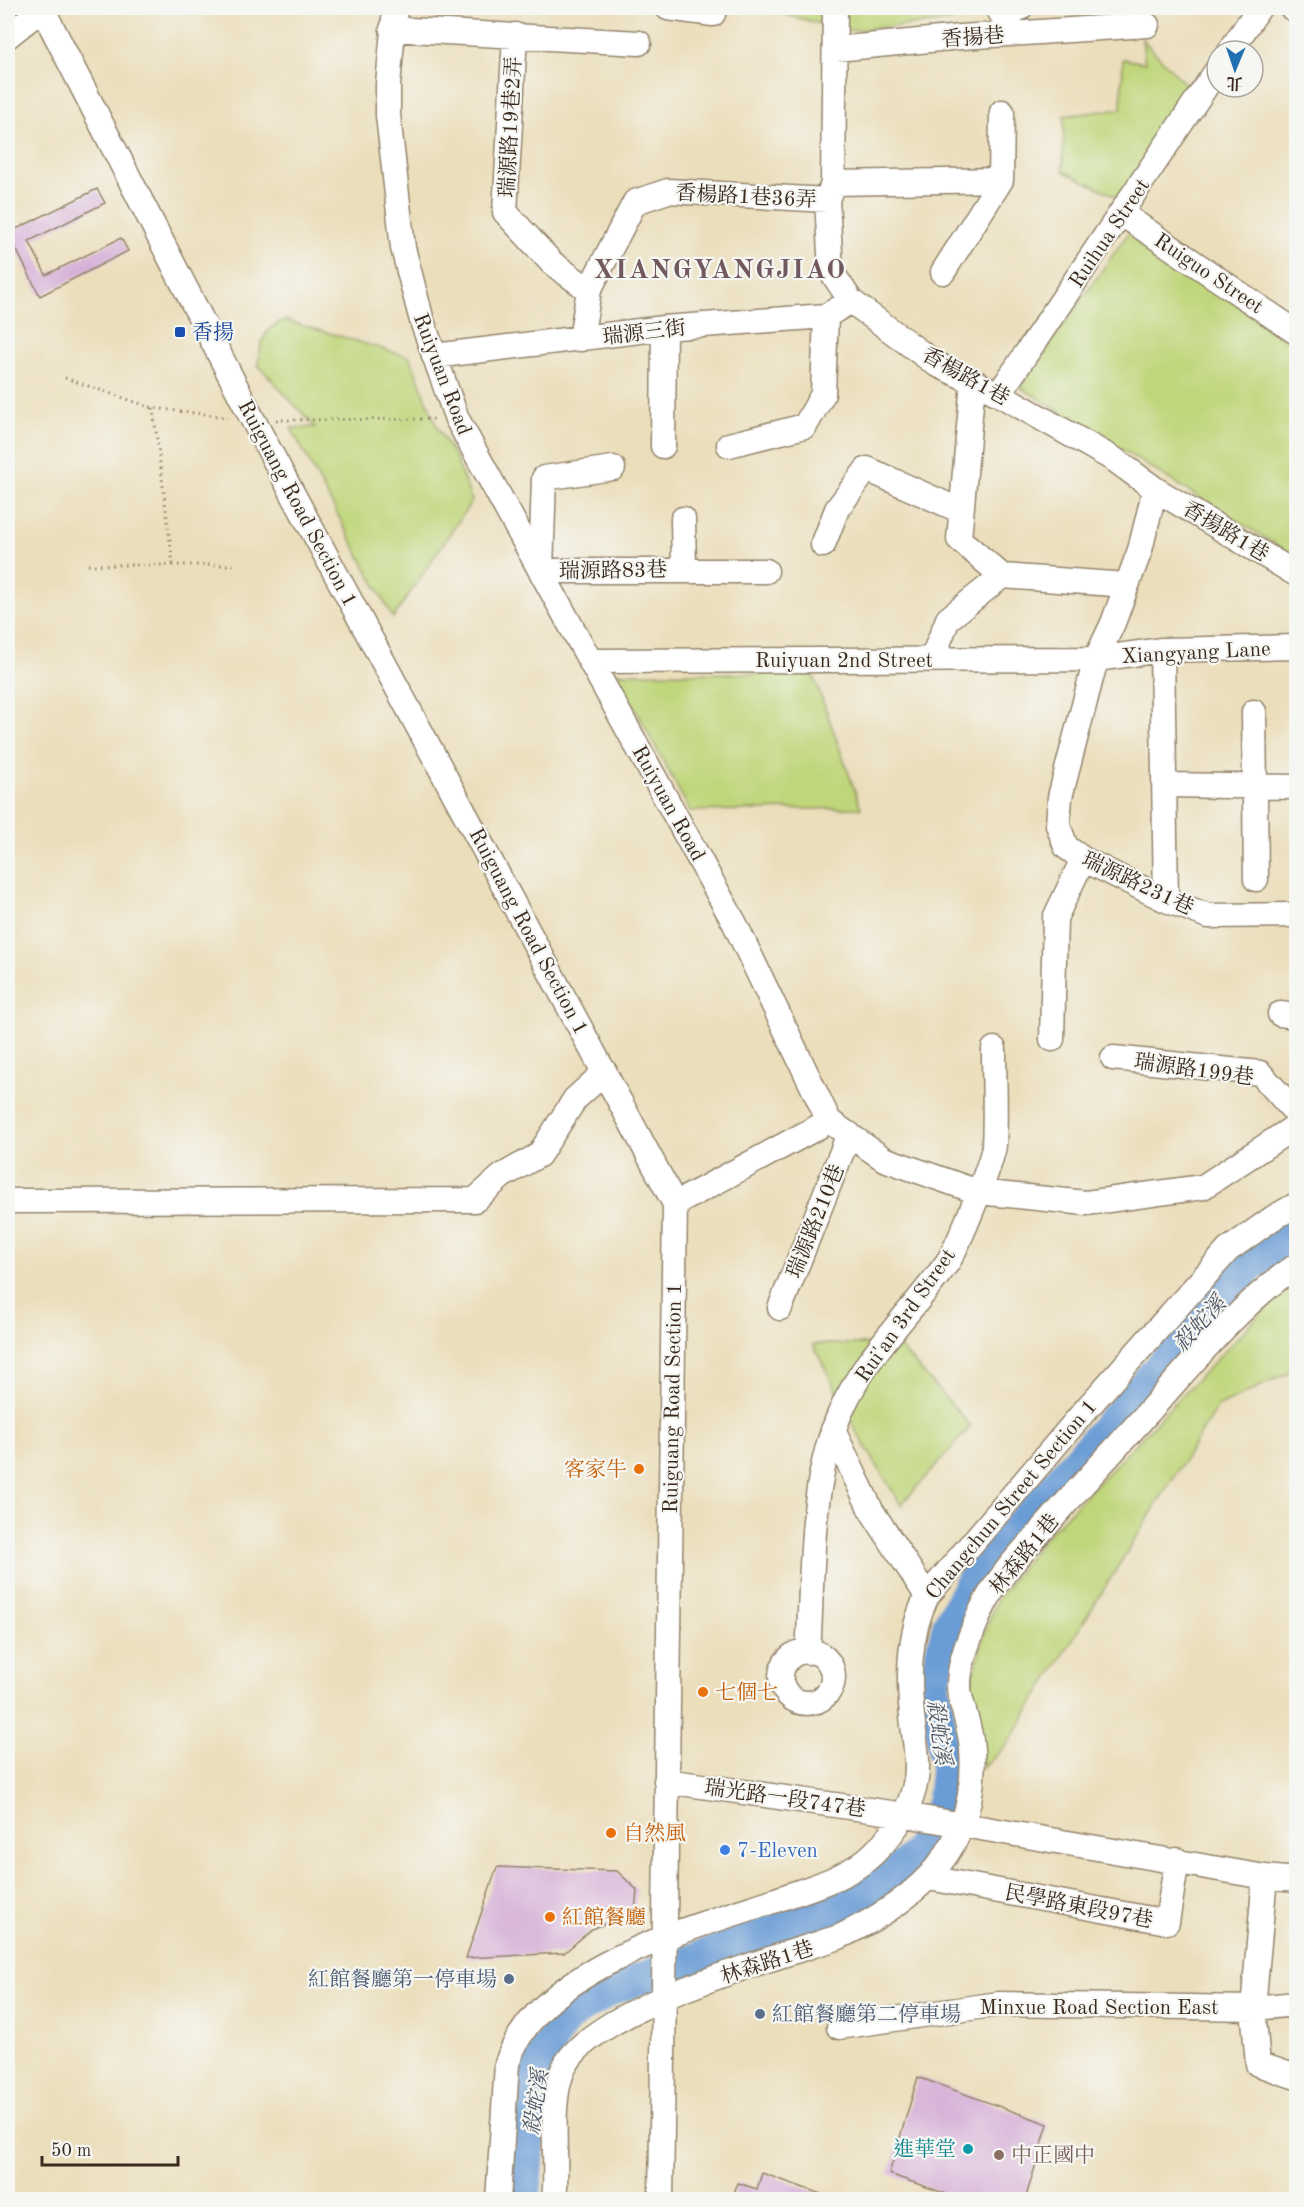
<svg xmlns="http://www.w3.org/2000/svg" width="1304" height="2207" viewBox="0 0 1304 2207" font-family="'Old Standard TT','Noto Serif TC',serif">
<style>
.green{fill:#c0d67a;stroke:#7e804c;stroke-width:1.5}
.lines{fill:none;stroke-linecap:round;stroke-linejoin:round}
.river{stroke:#6a9cd5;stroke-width:33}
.building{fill:#d6b0d7}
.minor-casing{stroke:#93846c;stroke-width:27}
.path{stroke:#93846c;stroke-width:3;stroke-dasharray:1.5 4.5;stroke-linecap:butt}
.minor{stroke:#fff;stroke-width:24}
.transit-dot{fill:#1a4fb4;stroke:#f6f6f2;stroke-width:2}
.food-dot{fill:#e8710a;stroke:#f6f6f2;stroke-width:2}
.shop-dot{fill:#3f7fe0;stroke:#f6f6f2;stroke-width:2}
.service-dot{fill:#5c6f8a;stroke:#f6f6f2;stroke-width:2}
.culture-dot{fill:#0f9aa8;stroke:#f6f6f2;stroke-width:2}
.education-dot{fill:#8d6e63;stroke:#f6f6f2;stroke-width:2}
.labels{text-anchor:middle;stroke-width:4.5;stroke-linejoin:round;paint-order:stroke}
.street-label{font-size:21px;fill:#3b2a1e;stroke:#f6f6f2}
.transit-label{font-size:21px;fill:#164399;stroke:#f6f6f2;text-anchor:start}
.food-label{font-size:21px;fill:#c56008;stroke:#f6f6f2;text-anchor:start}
.shop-label{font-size:21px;fill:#366cbe;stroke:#f6f6f2;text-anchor:start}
.service-label{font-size:21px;fill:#4e5e75;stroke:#f6f6f2;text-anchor:end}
.culture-label{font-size:21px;fill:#0d838f;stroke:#f6f6f2;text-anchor:end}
.education-label{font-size:21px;fill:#785e54;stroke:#f6f6f2;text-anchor:start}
.water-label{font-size:22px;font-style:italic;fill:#4e5867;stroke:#f6f6f2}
.district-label{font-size:27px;font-weight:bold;letter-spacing:1.5px;fill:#71595f;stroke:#f6f6f2}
</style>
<rect width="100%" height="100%" fill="#f6f6f2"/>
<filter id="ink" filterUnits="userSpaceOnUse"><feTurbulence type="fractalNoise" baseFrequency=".0167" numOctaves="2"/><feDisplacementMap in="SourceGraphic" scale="12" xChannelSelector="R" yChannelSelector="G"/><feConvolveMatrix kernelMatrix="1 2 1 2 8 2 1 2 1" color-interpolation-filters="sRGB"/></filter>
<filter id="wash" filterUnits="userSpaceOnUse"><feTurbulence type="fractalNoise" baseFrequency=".008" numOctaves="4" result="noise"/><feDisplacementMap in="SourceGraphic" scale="24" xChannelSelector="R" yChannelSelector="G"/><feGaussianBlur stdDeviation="1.35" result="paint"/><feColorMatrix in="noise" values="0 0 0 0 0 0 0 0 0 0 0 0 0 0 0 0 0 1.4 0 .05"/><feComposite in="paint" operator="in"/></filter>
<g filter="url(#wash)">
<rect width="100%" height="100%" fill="#ebdebb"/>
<path class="green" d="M763 8H946L953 21 845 31Z
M1142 39 1191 90 1120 198 1063 171 1064 116 1121 109 1123 59 1145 63Z
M1129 232 1296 345V557L1020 387Z
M285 320 410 357 437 427 455 457 472 501 393 618 291 428 315 427 258 365C260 344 263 328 285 320Z
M616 673 813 674 861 808 690 811Z
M1296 1280V1369L1217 1407 1007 1745 983 1768 969 1691 985 1632 997 1600 1042 1541 1287 1286Z
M813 1344H897L971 1426 901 1505 857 1433Z"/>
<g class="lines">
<path class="river" d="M524 2200 536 2067 565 2018 609 1990 849 1903 882 1883 918 1853 943 1804 947 1766 933 1684 949 1624 975 1576 1248 1268 1296 1231"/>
</g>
<g id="blocks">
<path class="building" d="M97 189 105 203 29 241 46 275 121 238 128 251 40 296 8 233Z
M497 1867 617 1871 637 1890 635 1912 592 1929 564 1953 466 1958Z
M918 2077 1048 2124 1025 2200H964L889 2174Z
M762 2173 835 2199V2200H731L738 2183 757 2189Z"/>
</g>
</g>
<g filter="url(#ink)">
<use href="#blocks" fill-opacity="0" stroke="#93846c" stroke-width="1.5"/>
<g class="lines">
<defs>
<path id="minor" d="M42 8 253 420 675 1204 661 2200
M395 8 388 85V115L403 248 422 321 457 419 735 924 829 1121 884 1159 978 1192 1086 1203 1203 1187 1296 1126
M668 8 713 14 715 8
M835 8 833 183 827 200 831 271 851 301 936 364 999 394 1115 460 1155 489 1140 550 1113 623 1096 659 1060 797 1058 825 1066 847 1083 859 1166 900 1208 916 1296 915
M998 8 1003 17 1020 8
M1292 8 1296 10
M392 29 639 43
M515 35 505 212 552 263 589 290
M8 36 43 8
M836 49 961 37 1147 25
M1230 51 1259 8
M833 183 1001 180
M1122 214 1296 332
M943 272 1001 180 1002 112
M581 339 589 290 635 202 668 191 827 200
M434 356 664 328 826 316 851 301
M973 382 959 539 1002 576 1127 585
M999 394 1217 70
M729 445 805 426 823 394 826 316
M663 446 664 328
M613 468 544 478 541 571H766
M1155 489 1296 574
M683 519 684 570
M823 545 837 509 867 469 961 511
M1162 650 1166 900
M932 659 948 619 1002 576
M592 661 1096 659 1162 650 1296 647
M1254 712 1256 879
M1164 785 1296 787
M1280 1014 1296 1016
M1052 1039 1055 918 1083 859
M1113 1058 1260 1073 1296 1113
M8 1201 475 1200 502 1176 539 1155 575 1099 605 1072
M675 1204 829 1121
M780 1308 849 1134
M833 1430 871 1510 927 1596
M781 1677a26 26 0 1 1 52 0a26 26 0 1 1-52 0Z
M808 1652C813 1579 809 1500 833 1431 858 1360 905 1321 947 1263 957 1249 993 1161 994 1145 996 1113 994 1081 994 1049
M666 1781 905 1815 1265 1877
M929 1878 1167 1922 1177 1860
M1296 1880 1265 1877 1253 2008 1258 2064 1296 2077
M839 2027 999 2004 1253 2008 1296 2004
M498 2200 507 2064C535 1968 692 1928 776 1900 809 1888 849 1878 874 1853 894 1833 912 1808 916 1779 919 1763 915 1742 913 1725 908 1682 907 1636 927 1596L1088 1407 1228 1250 1273 1218 1296 1205
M554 2200C559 2160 548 2109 562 2072 585 2009 776 1958 839 1937 920 1899 979 1846 972 1749 971 1731 964 1713 960 1696 955 1670 970 1636 980 1613 996 1577 1025 1549 1051 1520 1078 1489 1106 1459 1133 1429 1181 1377 1238 1304 1296 1266"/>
</defs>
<use href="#minor" class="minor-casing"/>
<path class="path" d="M65 378 153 408 228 417
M153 408 173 564
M276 420 435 419
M88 565H236"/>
<use href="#minor" class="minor"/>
</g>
</g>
<rect class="transit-dot" x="174" y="326" width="12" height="12" rx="3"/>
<g class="food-dot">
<circle cx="639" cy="1469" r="6"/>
<circle cx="703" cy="1692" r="6"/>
<circle cx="611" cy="1833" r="6"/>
<circle cx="550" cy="1917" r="6"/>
</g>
<circle class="shop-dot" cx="725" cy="1850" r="6"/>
<g class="service-dot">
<circle cx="509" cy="1979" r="6"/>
<circle cx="760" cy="2014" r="6"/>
</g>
<circle class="culture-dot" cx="968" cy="2149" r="6"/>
<circle class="education-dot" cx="999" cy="2155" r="6"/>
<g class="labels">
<g class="street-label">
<text transform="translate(973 37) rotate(-4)" y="7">香揚巷</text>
<text transform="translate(510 127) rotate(-87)" y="7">瑞源路19巷2弄</text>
<text transform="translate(746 196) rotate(3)" y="7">香楊路1巷36弄</text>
<text transform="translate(1109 233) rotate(-56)" y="7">Ruihua Street</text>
<text transform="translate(1209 273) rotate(34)" y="7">Ruiguo Street</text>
<text transform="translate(644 332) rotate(-7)" y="7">瑞源三街</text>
<text transform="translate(443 374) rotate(69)" y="7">Ruiyuan Road</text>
<text transform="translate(966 376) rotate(29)" y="7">香楊路1巷</text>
<text transform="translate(298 503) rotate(62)" y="7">Ruiguang Road Section 1</text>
<text transform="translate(1226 531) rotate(31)" y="7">香揚路1巷</text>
<text transform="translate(613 570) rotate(-1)" y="7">瑞源路83巷</text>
<text transform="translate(1196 652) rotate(-3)" y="7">Xiangyang Lane</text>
<text x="844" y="667">Ruiyuan 2nd Street</text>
<text transform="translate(669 803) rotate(61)" y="7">Ruiyuan Road</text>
<text transform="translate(1138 883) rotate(25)" y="7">瑞源路231巷</text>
<text transform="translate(529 931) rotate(62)" y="7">Ruiguang Road Section 1</text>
<text transform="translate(1194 1069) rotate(8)" y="7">瑞源路199巷</text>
<text transform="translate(815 1221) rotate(-68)" y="7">瑞源路210巷</text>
<text transform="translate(905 1315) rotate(-55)" y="7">Rui'an 3rd Street</text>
<text transform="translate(672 1398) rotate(-89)" y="7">Ruiguang Road Section 1</text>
<text transform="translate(1011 1499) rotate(-50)" y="7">Changchun Street Section 1</text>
<text transform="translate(1024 1554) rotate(-51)" y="7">林森路1巷</text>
<text transform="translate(785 1798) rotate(8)" y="7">瑞光路一段747巷</text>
<text transform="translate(1079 1906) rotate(11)" y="7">民學路東段97巷</text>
<text transform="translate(767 1962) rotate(-18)" y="7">林森路1巷</text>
<text x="1099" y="2014">Minxue Road Section East</text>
</g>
<g class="transit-label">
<text x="192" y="339">香揚</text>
</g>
<g class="food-label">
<text x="627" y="1476" text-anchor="end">客家牛</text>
<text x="715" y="1699">七個七</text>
<text x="623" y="1840">自然風</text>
<text x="562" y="1924">紅館餐廳</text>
</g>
<g class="shop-label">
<text x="737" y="1857">7-Eleven</text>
</g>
<g class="service-label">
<text x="497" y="1986">紅館餐廳第一停車場</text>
<text x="772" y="2021" text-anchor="start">紅館餐廳第二停車場</text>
</g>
<g class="culture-label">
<text x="956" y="2156">進華堂</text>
</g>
<g class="education-label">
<text x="1011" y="2162">中正國中</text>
</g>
<g class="water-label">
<text transform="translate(1199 1323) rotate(-48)" y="8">殺蛇溪</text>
<text transform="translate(940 1732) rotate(82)" y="8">殺蛇溪</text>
<text transform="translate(535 2102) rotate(-82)" y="8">殺蛇溪</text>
</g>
<g class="district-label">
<text x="720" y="278">XIANGYANGJIAO</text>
</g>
</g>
<rect width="1304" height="2207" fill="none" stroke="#f6f6f2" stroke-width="30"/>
<g transform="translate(1235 69) rotate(182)"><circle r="28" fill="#f6f6f2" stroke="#aba49d" stroke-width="1.5"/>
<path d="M0-4.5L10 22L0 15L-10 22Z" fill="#1f6fb2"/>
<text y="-9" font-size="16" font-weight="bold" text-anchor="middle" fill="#3b2a1e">北</text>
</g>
<path d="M42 2156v9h136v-9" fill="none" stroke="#3b2a1e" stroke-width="3"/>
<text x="51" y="2156" font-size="18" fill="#3b2a1e" stroke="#f6f6f2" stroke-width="4.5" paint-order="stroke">50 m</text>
</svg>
